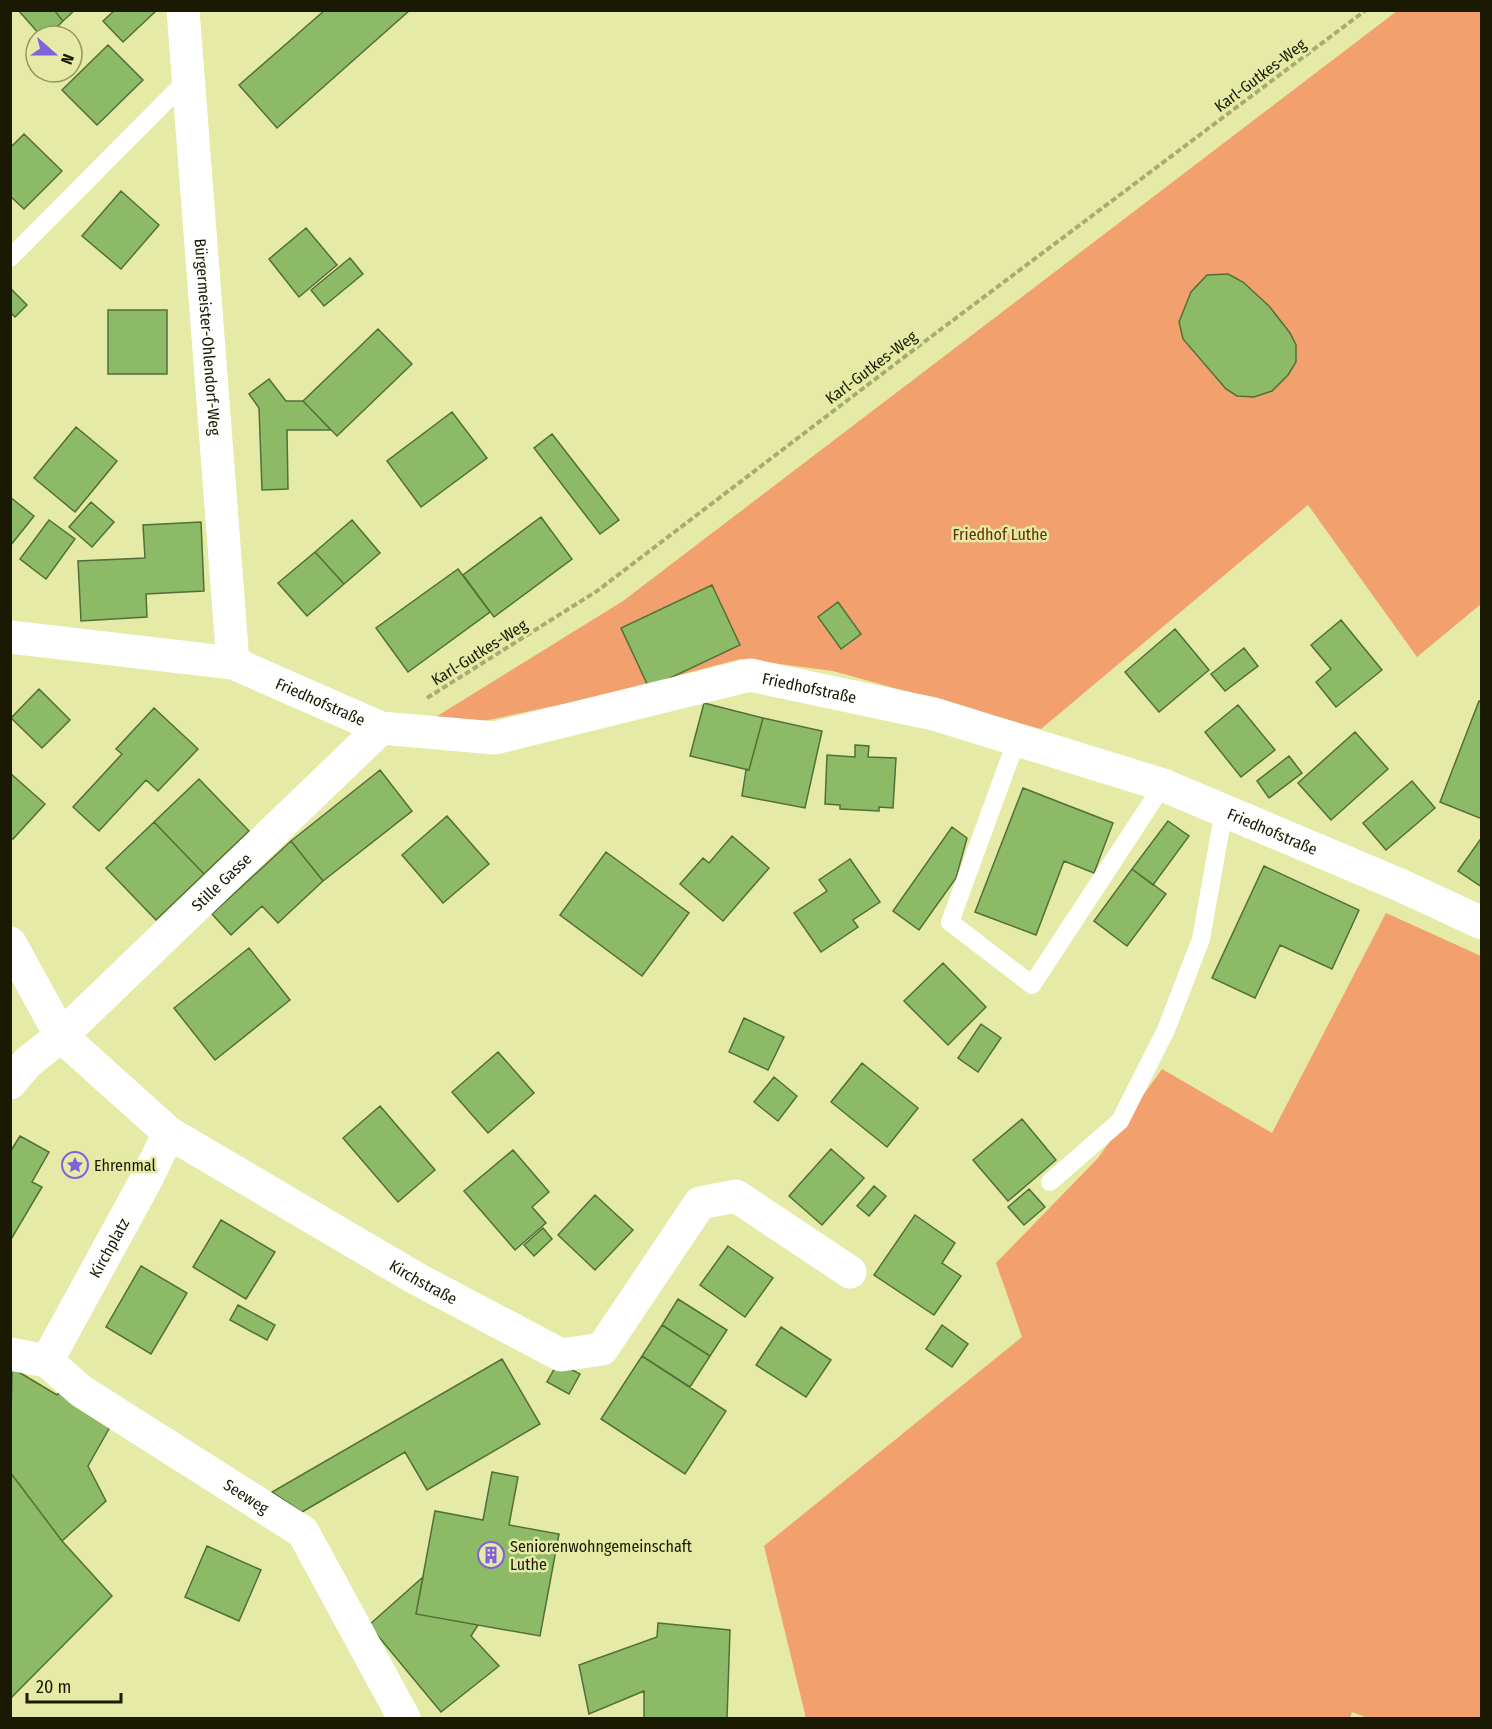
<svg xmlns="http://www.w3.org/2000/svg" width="1492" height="1729" viewBox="0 0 1492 1729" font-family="'Fira Sans Condensed',sans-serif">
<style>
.green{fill:#f1a06e}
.building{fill:#8dba67;stroke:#526f38;stroke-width:1.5}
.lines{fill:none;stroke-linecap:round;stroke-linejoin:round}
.path{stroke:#a7ab74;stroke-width:4;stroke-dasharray:6 3;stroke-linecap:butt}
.service{stroke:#fff;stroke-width:18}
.minor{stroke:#fff;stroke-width:33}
.labels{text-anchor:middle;stroke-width:5;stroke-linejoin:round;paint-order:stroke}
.street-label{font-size:16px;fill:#191a01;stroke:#e5eaa6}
.park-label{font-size:16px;fill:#632e04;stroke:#e5eaa6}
.poi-label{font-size:16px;fill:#191a01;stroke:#e5eaa6;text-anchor:start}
</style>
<rect width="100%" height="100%" fill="#e5eaa6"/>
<path class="green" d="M1397 11H1481V604L1417 657 1308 505 1041 729 833 671 740 659 596 697 479 722 434 718 623 601Z
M1386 913 1481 956V1718H1368L1352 1712 1350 1718H806L764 1546 1022 1337 996 1263 1098 1158 1162 1069 1272 1133Z"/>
<path class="building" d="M18 10H54L63 21 48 36H41Z
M54 10H75L63 21Z
M115 10H157L123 42 103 21Z
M325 10H410L277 128 239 85Z
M108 45 143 80 97 125 62 90Z
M24 134 62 171 24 209 10 196V148Z
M121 191 159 225 121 269 82 236Z
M306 228 337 265 299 297 269 259Z
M350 258 363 274 324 306 311 290Z
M1228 274 1243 282 1269 306 1290 333 1296 345V362L1288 375 1272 391 1254 397 1237 396 1226 389 1183 339 1179 322 1191 292 1207 275Z
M10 288 27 305 15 317 10 312Z
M108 310H167V374H108Z
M378 329 412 364 337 436 303 401Z
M269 379 286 401H303L331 430H287L288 489 262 490 259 408 249 394Z
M452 412 487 458 421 507 387 461Z
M76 427 117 461 75 512 34 478Z
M552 434 619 520 600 534 534 448Z
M10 497 34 516 10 546Z
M91 502 114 522 92 547 69 527Z
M541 517 572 559 494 617 463 575Z
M49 520 75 539 46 579 20 559Z
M352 520 380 553 344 584 315 552Z
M201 522 204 591 146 594 147 617 81 621 78 561 145 558 143 525Z
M315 552 344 584 307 616 278 583Z
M458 569 490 612 408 672 376 628Z
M712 585 740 645 649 688 621 628Z
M838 602 861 634 841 649 818 617Z
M1341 620 1382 670 1336 707 1316 682 1331 669 1311 645Z
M1175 629 1209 670 1159 712 1125 672Z
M1244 648 1258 666 1225 691 1211 674Z
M39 689 70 720 42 748 11 718Z
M1479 701 1482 702V819L1440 802Z
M704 703 763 718 749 770 690 756Z
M1238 705 1275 750 1241 777 1205 732Z
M154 708 198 749 158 791 146 780 99 831 73 807 122 754 116 749Z
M763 718 822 731 805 808 742 796 746 770H749Z
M1355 732 1388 769 1331 820 1298 783Z
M855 745 869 746 868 757 896 758 893 808 879 807V811L840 809V805L825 804 827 755 855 757Z
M1289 756 1302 773 1269 798 1257 781Z
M380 770 412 811 323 881 291 841Z
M10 773 45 804 13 839 10 837Z
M199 779 249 831 204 874 154 822Z
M1412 781 1435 808 1386 850 1363 823Z
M1023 788 1113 823 1094 873 1064 861 1036 935 975 912Z
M447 816 489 864 443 903 402 855Z
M1168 821 1189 836 1153 885 1132 869Z
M154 822 204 874 156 920 106 868Z
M952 827 967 838 956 878 919 930 893 911Z
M732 836 769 868 723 921 680 884 703 858 709 863Z
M1482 837V887L1458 871Z
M291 841 323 881 278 923 262 906 231 935 212 914Z
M606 852 689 913 642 976 560 915Z
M850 859 880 902 853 920 858 927 821 952 794 913 827 891 819 880Z
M1264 866 1359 910 1332 969 1280 945 1255 998 1212 978Z
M1132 869 1166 894 1127 946 1094 921Z
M249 948 290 1000 215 1060 174 1008Z
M943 963 986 1007 948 1045 904 1001Z
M744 1018 784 1037 768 1070 729 1052Z
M981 1024 1001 1038 978 1072 958 1058Z
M498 1052 534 1093 488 1133 452 1092Z
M862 1063 918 1108 887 1147 831 1102Z
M774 1077 797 1096 778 1121 754 1102Z
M380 1106 435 1170 398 1202 343 1138Z
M1022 1119 1056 1160 1008 1201 973 1160Z
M20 1136 49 1152 32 1182 42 1187 10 1241V1152Z
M831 1149 864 1178 822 1225 789 1196Z
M513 1150 549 1192 532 1207 546 1223 515 1250 464 1191Z
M874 1186 886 1196 869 1216 857 1206Z
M1029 1189 1045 1207 1024 1225 1008 1207Z
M595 1195 633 1230 595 1270 558 1235Z
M915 1215 955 1243 942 1263 961 1276 934 1315 874 1275Z
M221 1220 275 1252 246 1299 193 1267Z
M543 1228 552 1239 534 1256 524 1245Z
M728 1246 773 1278 745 1317 700 1285Z
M141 1266 187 1293 151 1354 106 1327Z
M678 1299 727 1330 710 1356 662 1325Z
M238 1305 275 1325 267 1340 230 1320Z
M662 1325 710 1356 690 1387 642 1356Z
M942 1325 968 1344 952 1367 926 1349Z
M781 1327 831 1360 806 1397 756 1365Z
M642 1356 726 1411 685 1474 601 1419Z
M502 1359 540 1424 427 1490 405 1452 302 1512 272 1492Z
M558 1362 580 1374 569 1394 547 1382Z
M12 1368 57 1395 62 1389 110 1427 88 1466 106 1501 62 1541 10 1472Z
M10 1472 62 1541 112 1596 10 1699Z
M492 1472 518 1477 509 1525 559 1534 540 1636 416 1614 435 1511 483 1520Z
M207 1546 261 1570 239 1621 185 1597Z
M423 1577 416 1614 478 1625 471 1636 499 1666 441 1712 369 1625Z
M658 1623 730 1630 727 1718H644V1691L589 1714 579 1665 657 1637Z"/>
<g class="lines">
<path class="path" d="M427 698 597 591 924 342 1366 10"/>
<path class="service" d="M10 258 188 79
M1017 739 950 922 1032 985 1163 785
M1050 1182 1120 1121 1166 1030 1201 939 1224 810"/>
<g class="minor">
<path id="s1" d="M183 10 233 663"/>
<path id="s2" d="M10 637 233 663 381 728 495 738 750 675 934 714 1163 785 1400 885 1482 923"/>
<path id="s3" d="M10 943 61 1036 169 1133 417 1279 561 1355 602 1349 700 1203 736 1196 850 1272"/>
<path id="s4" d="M10 1083 28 1062 61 1036 381 728"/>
<path id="s5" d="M10 1354 47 1361 81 1391 303 1532 404 1718"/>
<path id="s6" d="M47 1361 146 1180 169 1133"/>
</g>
</g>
<defs>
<symbol id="sight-ring" viewBox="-11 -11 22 22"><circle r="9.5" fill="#e5eaa6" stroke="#8161dc" stroke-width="1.5"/><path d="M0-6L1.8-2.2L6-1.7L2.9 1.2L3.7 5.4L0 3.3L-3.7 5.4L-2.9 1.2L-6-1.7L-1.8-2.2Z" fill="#8161dc"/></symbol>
<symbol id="building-ring" viewBox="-11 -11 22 22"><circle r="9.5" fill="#e5eaa6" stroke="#8161dc" stroke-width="1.5"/><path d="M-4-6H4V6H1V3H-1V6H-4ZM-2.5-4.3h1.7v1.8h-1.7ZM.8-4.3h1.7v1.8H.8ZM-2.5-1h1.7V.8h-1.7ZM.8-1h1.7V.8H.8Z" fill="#8161dc"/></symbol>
</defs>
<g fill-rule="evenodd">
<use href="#sight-ring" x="60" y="1150" width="30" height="30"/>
<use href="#building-ring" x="476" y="1540" width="30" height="30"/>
</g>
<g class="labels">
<g class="street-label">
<text transform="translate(1260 75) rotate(-37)" y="6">Karl-Gutkes-Weg</text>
<text dy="6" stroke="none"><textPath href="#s1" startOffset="328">Bürgermeister-Ohlendorf-Weg</textPath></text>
<text transform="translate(871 367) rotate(-37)" y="6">Karl-Gutkes-Weg</text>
<text transform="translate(479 652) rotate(-32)" y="6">Karl-Gutkes-Weg</text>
<text dy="6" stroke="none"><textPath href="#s2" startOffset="824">Friedhofstraße</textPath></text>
<text dy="6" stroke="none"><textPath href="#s2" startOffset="320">Friedhofstraße</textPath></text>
<text dy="6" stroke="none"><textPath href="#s2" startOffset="1310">Friedhofstraße</textPath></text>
<text dy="6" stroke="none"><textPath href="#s4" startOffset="292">Stille Gasse</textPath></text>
<text dy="6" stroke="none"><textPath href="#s6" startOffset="129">Kirchplatz</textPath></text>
<text dy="6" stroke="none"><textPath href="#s3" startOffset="546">Kirchstraße</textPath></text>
<text dy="6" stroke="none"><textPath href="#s5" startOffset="279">Seeweg</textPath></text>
</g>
<g class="park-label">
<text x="1000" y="540">Friedhof Luthe</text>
</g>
<g class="poi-label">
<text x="94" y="1171">Ehrenmal</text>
<text x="510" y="1552">Seniorenwohngemeinschaft<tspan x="510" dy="18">Luthe</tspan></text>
</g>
</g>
<rect width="1492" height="1729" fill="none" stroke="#191a01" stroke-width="24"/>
<g transform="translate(54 54) rotate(111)"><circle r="28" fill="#e5eaa6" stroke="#939764" stroke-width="1.5"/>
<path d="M0-4.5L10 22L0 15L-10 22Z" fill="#8161dc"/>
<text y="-9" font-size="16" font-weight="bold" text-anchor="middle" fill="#191a01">N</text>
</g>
<path d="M27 1693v9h94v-9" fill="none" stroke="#191a01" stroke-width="3"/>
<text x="36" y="1693" font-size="18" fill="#191a01" stroke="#e5eaa6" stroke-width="4.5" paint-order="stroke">20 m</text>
</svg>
